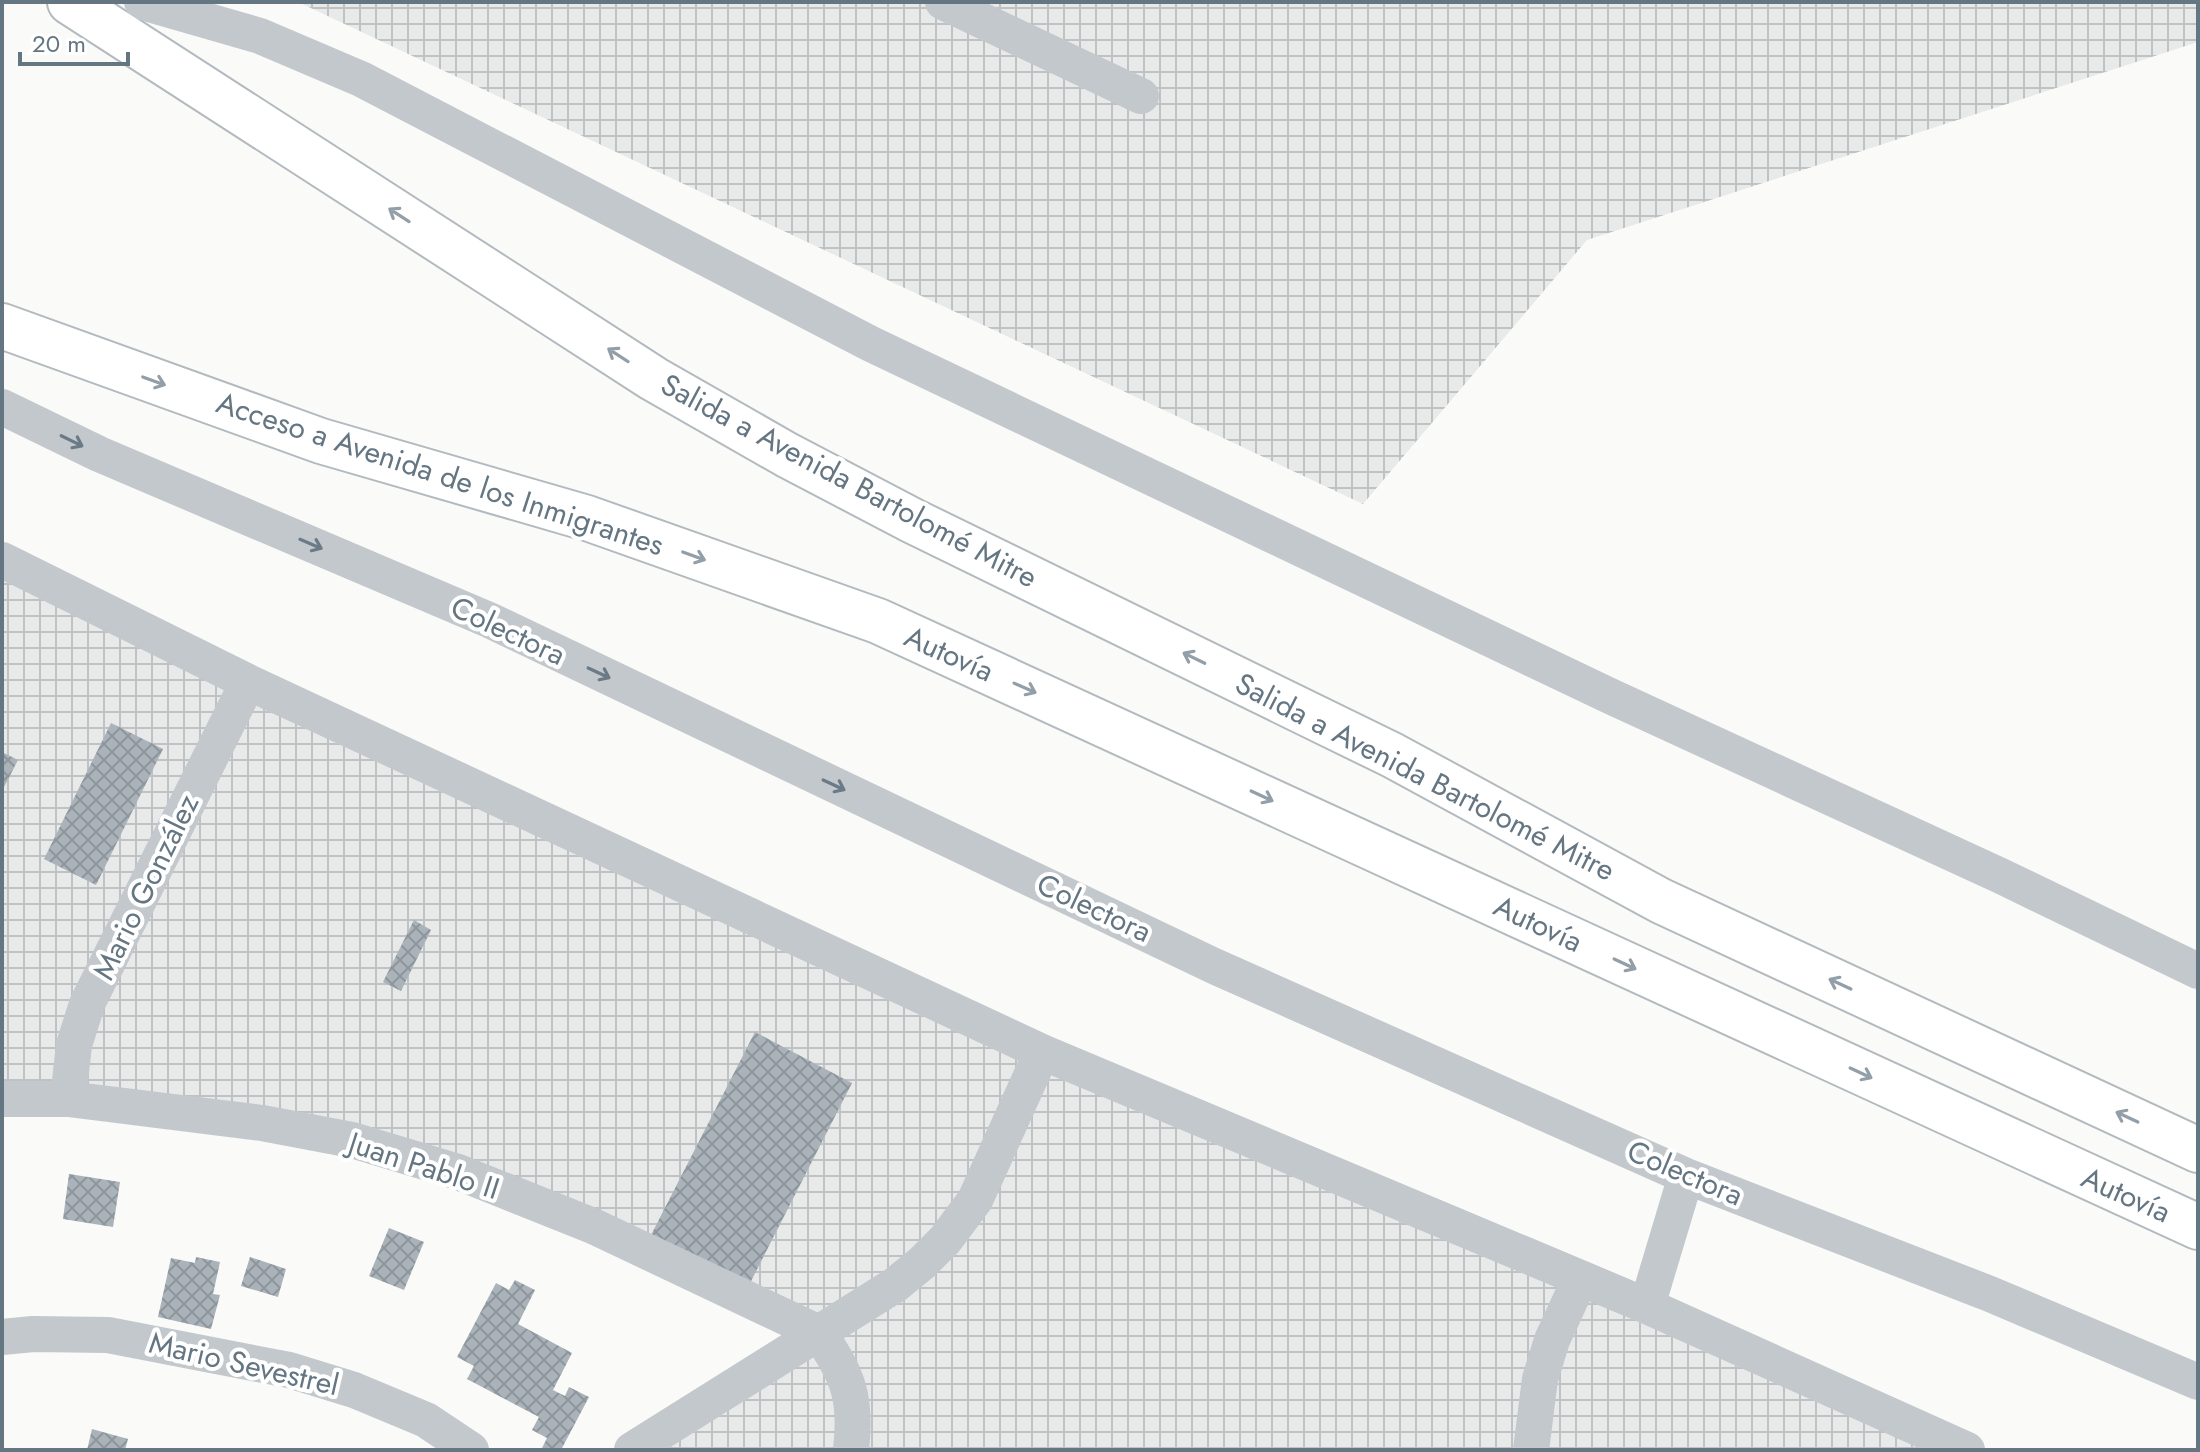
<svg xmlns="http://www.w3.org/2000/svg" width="2200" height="1452" viewBox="0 0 2200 1452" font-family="Jost,sans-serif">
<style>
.industrial{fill:url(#industrial-grid)}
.building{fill:url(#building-cross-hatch)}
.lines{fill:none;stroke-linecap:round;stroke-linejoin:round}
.secondary-casing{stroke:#b3babf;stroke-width:48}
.street{stroke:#c3c8cc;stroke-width:36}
.secondary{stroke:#fff;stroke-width:44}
.oneway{stroke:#939fa8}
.oneway2{stroke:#6a7a87}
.labels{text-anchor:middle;stroke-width:8;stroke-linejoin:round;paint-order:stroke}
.street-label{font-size:30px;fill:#657683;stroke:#fff}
</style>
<defs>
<pattern id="industrial-grid" width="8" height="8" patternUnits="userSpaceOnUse" patternTransform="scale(2)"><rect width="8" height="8" fill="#e8e9e9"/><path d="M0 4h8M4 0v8" fill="none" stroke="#c0c1c2"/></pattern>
<pattern id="building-cross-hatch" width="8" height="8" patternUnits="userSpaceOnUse" patternTransform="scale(2)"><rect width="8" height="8" fill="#aab3b9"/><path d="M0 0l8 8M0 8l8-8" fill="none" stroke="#8e969c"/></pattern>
</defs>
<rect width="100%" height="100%" fill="#fafaf8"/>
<path class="industrial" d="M298 2H2198V42L1587 240 1363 504Z
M2 560 248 682 1967 1450H632L818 1334 458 1172 2 1099Z"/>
<path class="building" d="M111 723 163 749 96 885 44 859Z
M2 752 18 760 2 791Z
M414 920 431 930 401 991 383 982Z
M755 1032 852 1083 747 1289 649 1239Z
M69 1174 120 1182 113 1227 63 1219Z
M389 1228 424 1242 404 1290 369 1276Z
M196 1257 220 1262 213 1294 220 1295 211 1329 158 1317 171 1258 195 1263Z
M250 1257 286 1269 278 1297 241 1286Z
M515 1280 535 1290 518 1324 572 1353 553 1390 565 1396 569 1387 589 1397 561 1450H541L547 1438 532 1430 539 1417 467 1379 474 1366 457 1357 496 1283 509 1290Z
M92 1429 128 1439 125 1450H87Z"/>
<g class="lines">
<defs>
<path id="secondary" d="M70 2 654 379 787 455 913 521 1392 755 1661 901 2198 1150
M2 326 321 441 587 518 878 621 2198 1227"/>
</defs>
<use href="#secondary" class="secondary-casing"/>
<path class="street" d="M142 2 260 36 361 79 871 344 1610 696 2001 876 2198 971
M943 2 1141 96
M2 407 99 454 489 620 1214 966 1587 1132 1686 1176 1990 1294 2198 1382
M2 560 248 682 1042 1052 1647 1306 1967 1450
M2 1099H68L262 1123 352 1140 458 1172 593 1226 819 1333
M68 1099 74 1045 87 1004 248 682
M1647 1306 1686 1176
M819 1333C848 1376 857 1397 851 1450
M2 1337 33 1334 108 1335 289 1370 354 1390 426 1420 471 1450
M632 1450 895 1285 922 1263 945 1240 975 1200 1042 1052
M1531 1450 1540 1379 1552 1340 1580 1279"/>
<use href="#secondary" class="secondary"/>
</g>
<defs><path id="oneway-shaft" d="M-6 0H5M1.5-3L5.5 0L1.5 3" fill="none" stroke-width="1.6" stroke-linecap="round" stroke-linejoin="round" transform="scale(2)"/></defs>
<g class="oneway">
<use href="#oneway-shaft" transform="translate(399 215) rotate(-147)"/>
<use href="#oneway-shaft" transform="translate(618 355) rotate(-147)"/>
<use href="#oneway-shaft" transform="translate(154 381) rotate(20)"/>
<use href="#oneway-shaft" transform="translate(694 556) rotate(20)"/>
<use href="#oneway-shaft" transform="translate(1194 658) rotate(-154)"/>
<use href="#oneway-shaft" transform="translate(1025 688) rotate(24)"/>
<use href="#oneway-shaft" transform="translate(1262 796) rotate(25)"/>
<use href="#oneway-shaft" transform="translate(1625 964) rotate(25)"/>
<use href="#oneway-shaft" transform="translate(1840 984) rotate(-155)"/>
<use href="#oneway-shaft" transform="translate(1861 1073) rotate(25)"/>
<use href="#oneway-shaft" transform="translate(2127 1117) rotate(-155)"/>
</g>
<g class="oneway2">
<use href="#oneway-shaft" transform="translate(72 441) rotate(26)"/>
<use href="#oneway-shaft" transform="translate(311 544) rotate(23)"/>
<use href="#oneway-shaft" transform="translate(599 673) rotate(25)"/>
<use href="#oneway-shaft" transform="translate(834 785) rotate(25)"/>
</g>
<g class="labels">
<g class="street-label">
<text transform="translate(440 474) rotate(18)" y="10">Acceso a Avenida de los Inmigrantes</text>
<text transform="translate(849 481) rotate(28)" y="10">Salida a Avenida Bartolomé Mitre</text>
<text transform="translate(508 631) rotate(25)" y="10">Colectora</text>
<text transform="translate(949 654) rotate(24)" y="10">Autovía</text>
<text transform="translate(1425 777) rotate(27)" y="10">Salida a Avenida Bartolomé Mitre</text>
<text transform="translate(146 887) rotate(-64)" y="10">Mario González</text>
<text transform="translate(1094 908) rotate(25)" y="10">Colectora</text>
<text transform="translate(1538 924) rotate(25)" y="10">Autovía</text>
<text transform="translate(424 1166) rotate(18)" y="10">Juan Pablo II</text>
<text transform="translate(1685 1173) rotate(23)" y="10">Colectora</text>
<text transform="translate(2126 1195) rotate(24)" y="10">Autovía</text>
<text transform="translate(244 1364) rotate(13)" y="10">Mario Sevestrel</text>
</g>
</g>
<rect width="2200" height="1452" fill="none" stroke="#657683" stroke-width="8"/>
<path d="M20 52v12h108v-12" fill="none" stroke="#657683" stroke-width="4"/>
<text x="32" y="52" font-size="24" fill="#657683" stroke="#ffffff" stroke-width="6" paint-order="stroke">20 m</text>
</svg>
